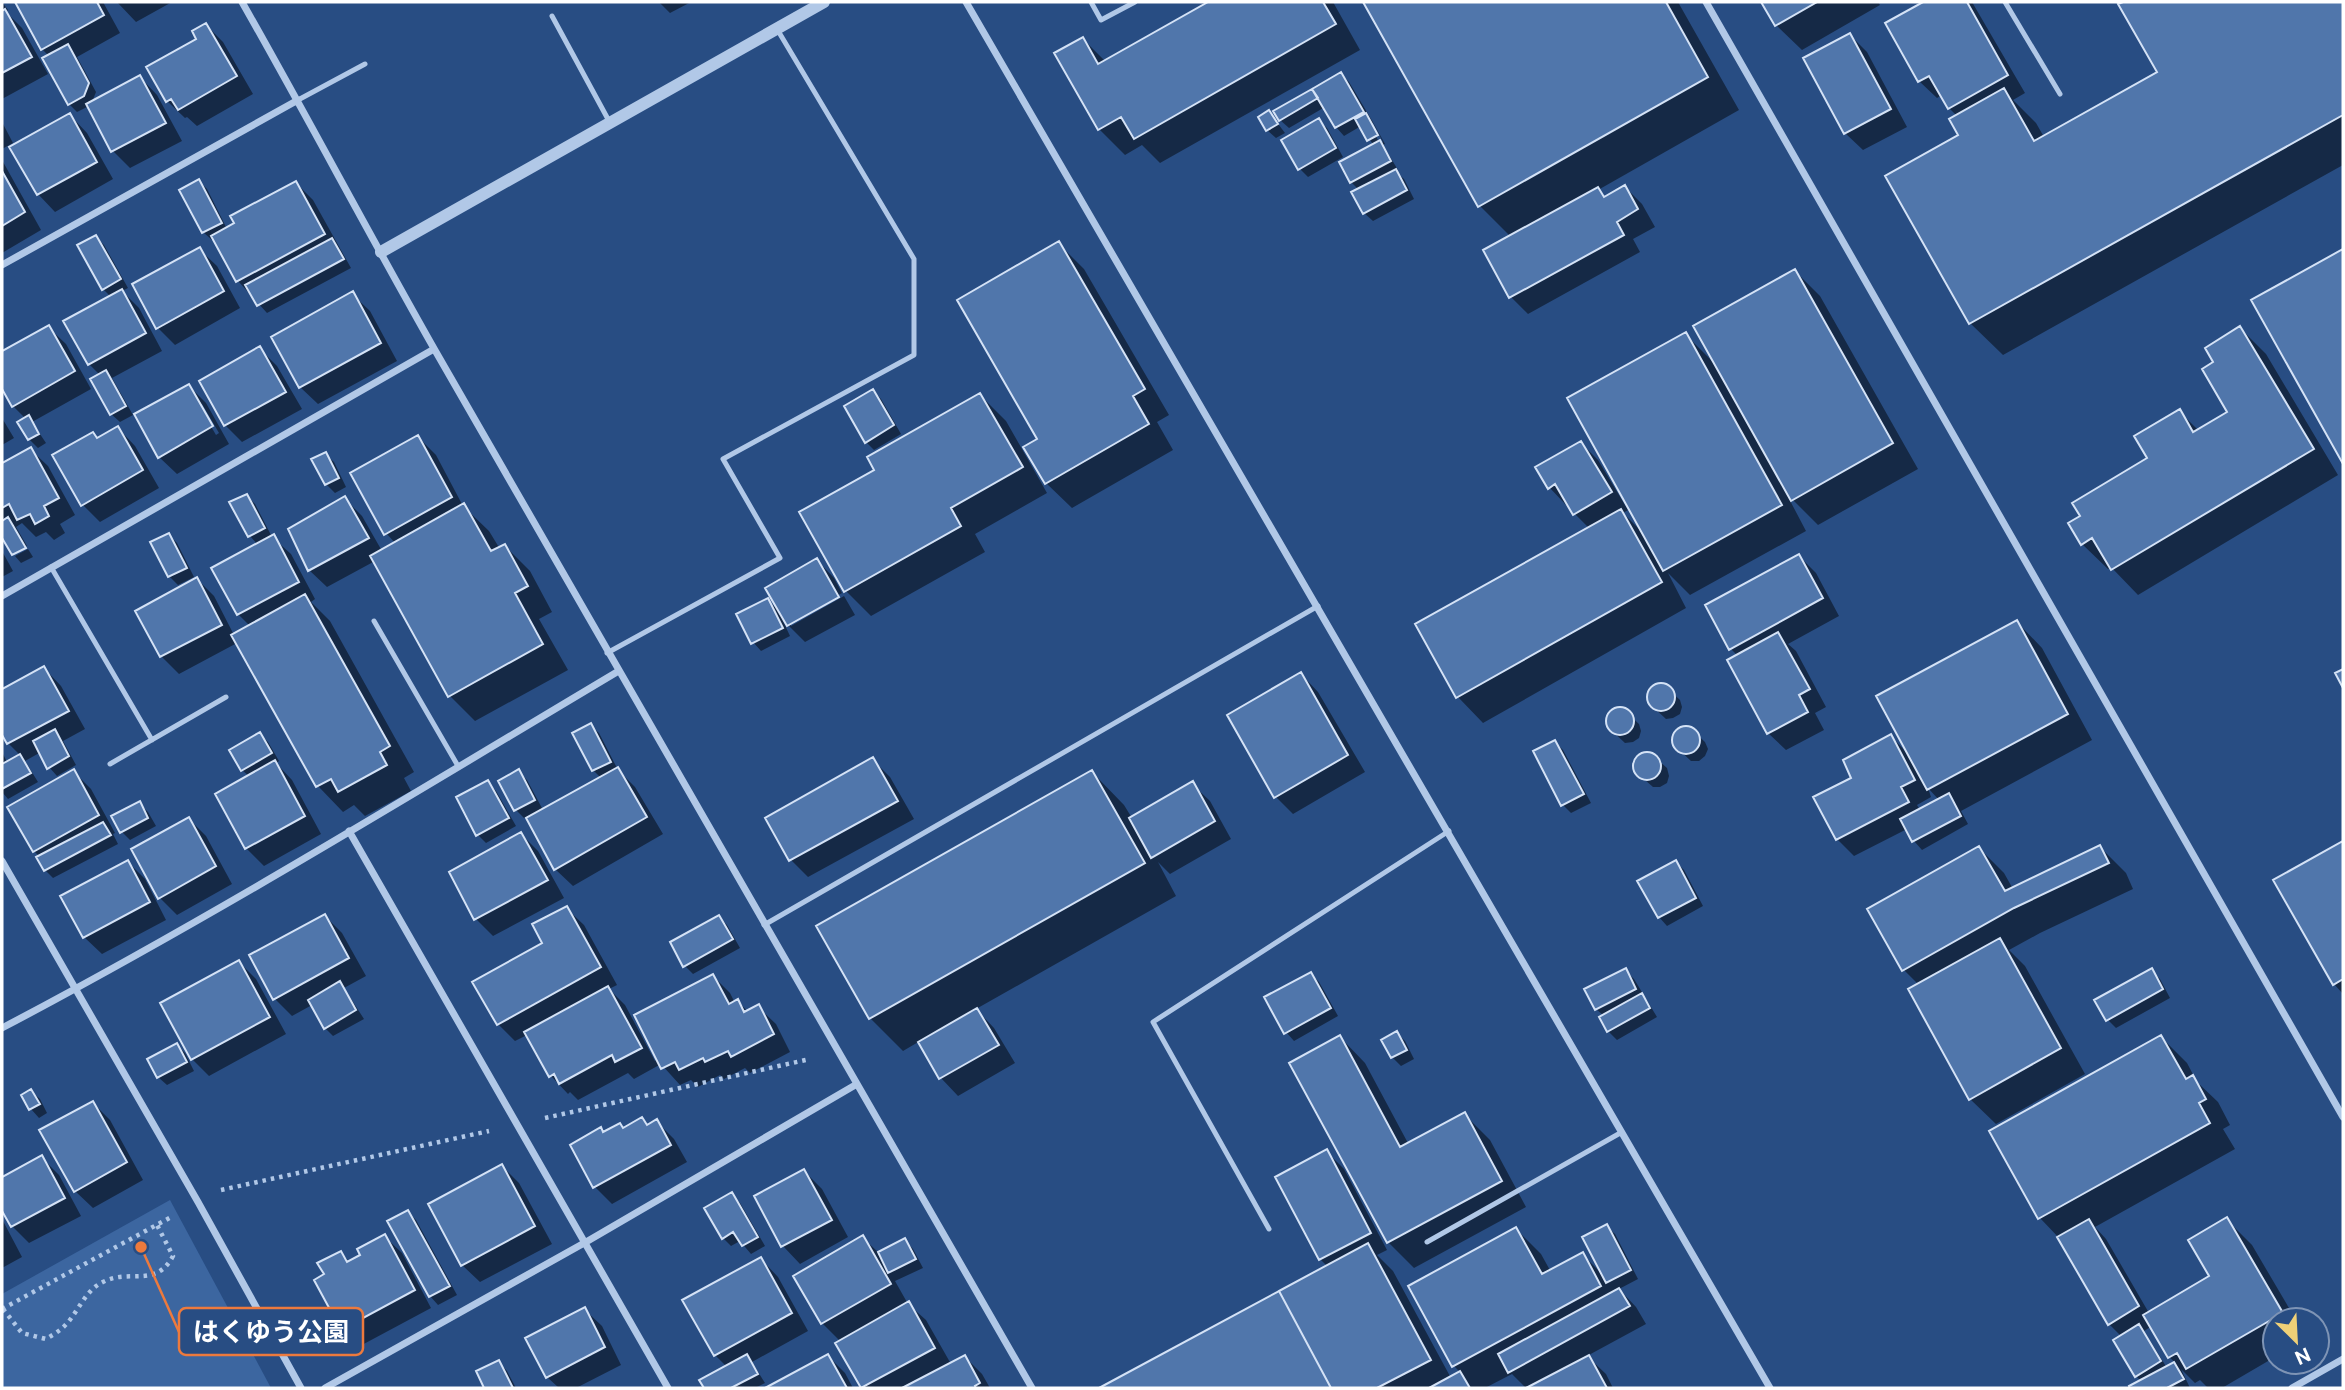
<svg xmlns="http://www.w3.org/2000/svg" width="2345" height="1390" viewBox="0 0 2345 1390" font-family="'Public Sans','Noto Sans JP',sans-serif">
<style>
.green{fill:#3c66a0}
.shadow{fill:#0007;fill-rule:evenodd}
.building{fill:#5076ab;stroke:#d4e2f6;stroke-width:2}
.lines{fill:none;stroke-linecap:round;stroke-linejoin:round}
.path{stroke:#b1c8e7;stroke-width:4.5;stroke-dasharray:3.5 5;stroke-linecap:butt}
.service{stroke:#b1c8e7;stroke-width:5}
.minor{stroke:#b1c8e7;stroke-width:7}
.tertiary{stroke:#b1c8e7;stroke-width:12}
.leader{fill:none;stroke:#ed7a3d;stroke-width:2.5}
.callout-dot{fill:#ed7a3d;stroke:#284d83;stroke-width:2.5}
.callout{fill:#284d83;stroke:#ed7a3d;stroke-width:2.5}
.callout-label{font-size:26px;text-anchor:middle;font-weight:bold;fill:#fff}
</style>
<rect width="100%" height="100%" fill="#284d83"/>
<path class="green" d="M170 1200 271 1388H2V1294Z"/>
<path class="shadow" d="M2 2 8 10 6 12 22 28 48 74 2 99Z
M17 2H103L120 33 77 57 96 92 92 102 140 77 157 95 182 141 130 168 113 151 89 106 77 112 69 104 49 56 42 49Z
M117 2H172L136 22Z
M659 2H691L670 13Z
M1211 2H1333L1360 50 1160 163 1142 145 1125 155 1099 129 1083 39 1106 62Z
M1365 2H1678L1739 110 1598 190 1606 198 1625 187 1642 204 1655 227 1633 239 1640 252 1528 314 1511 297V237L1480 206Z
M1763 2H1878L1880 5 1802 50 1776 25Z
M1927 2H1972L2025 93 2013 100 2036 123 2044 137 2159 73 2121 5 2127 2H2343V165L2003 355 1970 323 1961 136 1957 116 1949 108 1942 95 1937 98 1919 81 1887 24Z
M206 25 223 42 253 94 197 126 187 117 185 118 167 101Z
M1850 35 1867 52 1907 127 1863 150 1845 133Z
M1341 74 1349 82 1374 124 1385 144 1383 145 1398 170 1395 171 1404 179 1414 199 1373 221 1364 213 1359 190 1351 182 1374 146 1361 126 1344 136 1336 127 1325 107 1289 128 1280 120ZM1369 123H1373L1383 142 1380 144Z
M1269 112 1285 133 1276 138 1267 130Z
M70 115 87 133 113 179 55 212 38 194Z
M1318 120 1327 128 1343 157 1308 177 1300 169Z
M2 122 13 143 2 149Z
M2 160 41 230 2 253Z
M199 181 207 189 227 229 296 183 313 200 351 268 267 313 238 281 214 239 212 240 203 232Z
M96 237 104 245 128 288 122 291 139 308 162 351 112 378 133 415 120 422 111 414 101 376 89 364 111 297 103 289Z
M1058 243 1084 269 1169 415 1157 422 1173 450 1072 508 1046 483 1039 440Z
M199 249 217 266 240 308 175 345 158 328Z
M2343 251V461L2253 301Z
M1795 271 1820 296 1918 469 1818 525 1786 493 1806 531 1690 595 1668 573 1686 608 1483 723 1458 697 1589 528 1575 514 1568 504 1566 505 1549 487 1581 443 1598 460 1628 510 1623 513 1644 534 1685 334 1715 364Z
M352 294 370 311 397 361 318 404 300 387Z
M48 327 66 344 91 389 32 422 46 443 38 448 29 439 26 419 13 406 2 385V353Z
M2240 328 2266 354 2338 475 2138 595 2111 567 2108 569 2082 544 2083 517 2150 459 2179 411 2199 431 2230 412 2215 363Z
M259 348 277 366 302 409 242 442 225 425Z
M189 386 206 403 229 444 177 474 159 457ZM198 404H202L219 433 216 435Z
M873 391 881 399 901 434 874 450 866 442Z
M980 395 1006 421 1047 493 975 534 985 552 871 616 846 591 877 471Z
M2 418 14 438 2 445Z
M118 428 135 446 159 488 100 522 83 505 93 434 99 439Z
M418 437 436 455 463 506 489 531 500 549 505 546 530 571 552 612 539 619 568 670 475 721 450 696 375 561 327 587 309 570 344 498 362 516 382 551 396 544 386 533Z
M30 449 48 466 75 515 60 524 65 533 54 540 46 532 36 537 22 523 16 527 27 546 13 554 2 534V465Z
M325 454 334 462 346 487 335 493 326 484Z
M247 496 255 504 272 537 291 554 315 599 311 602 330 621 414 772 404 778 411 791 365 816 354 805 343 812 318 786 237 643 179 674 161 656 197 579 214 596 234 635 250 626 238 614 258 545 250 536 232 503Z
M169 535 177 543 194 577 178 585 169 576Z
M28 549 33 557 21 563 15 556Z
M2 551 13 571 2 577Z
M1799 556 1816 573 1839 616 1788 644 1796 651 1826 707 1815 713 1824 730 1786 750 1768 733 1738 656 1731 649 1707 606Z
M817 560 834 578 842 593 791 622V626L844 596 855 615 805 642 782 619 790 636 761 651 753 642 768 600 779 611Z
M2017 622 2042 648 2092 740 1961 811 1968 824 1922 850 1914 841 1907 829 1854 856 1837 839 1854 778 1891 736 1907 753ZM1928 788 1939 800 1920 810 1917 805 1931 797Z
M44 668 61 686 85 729 63 741 76 765 57 776 49 767 41 752 25 761 38 782 8 799 2 792V752L7 762 20 755 8 743 2 731V691Z
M1301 674 1318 692 1365 772 1293 814 1276 797Z
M1657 685 1665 686 1680 700 1682 707 1680 714 1673 718 1666 719 1651 705 1648 697 1651 690Z
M1616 709 1624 710 1639 724 1641 731 1639 738 1633 742 1625 743 1610 729 1607 721 1610 714Z
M590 725 599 733 618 770 635 787 663 834 573 886 555 869 527 817 524 818 516 810 518 771 527 780 543 810 601 778 593 770Z
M1682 728H1690L1705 742 1708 749 1705 756 1699 761H1691L1676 747 1673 739 1676 732Z
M260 734 268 742 279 761 276 763 292 780 321 834 264 866 246 848 217 795 250 777 242 770Z
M1555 742 1563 750 1591 803 1571 813 1563 805Z
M1643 753 1651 754 1667 768 1669 776 1667 783 1660 787H1653L1637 773 1635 766 1637 758Z
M873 760 890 777 914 819 808 877 791 860Z
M74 772 91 789 115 833 113 834 118 844 53 878 45 870 40 857 34 851Z
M1092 772 1124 805 1132 818 1192 784 1210 801 1231 839 1170 874 1158 862 1176 896 976 1009 994 1028 1015 1063 958 1096 941 1078 920 1041 903 1051 870 1018Z
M488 782 496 791 516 826 486 843 478 835Z
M139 803 148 812 156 826 130 840 122 832Z
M189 819 206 836 232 884 177 915 160 898Z
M521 834 538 851 564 898 493 936 476 919Z
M2343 843V994L2334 984 2275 881Z
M2100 847 2126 873 2133 889 2040 933 2009 950 2025 966 2085 1074 1996 1124 1970 1099 1919 985 1904 970 1869 910 1979 848 2004 873 2013 889Z
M128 862 145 879 166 920 102 954 84 937Z
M1676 862 1684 870 1703 906 1667 926 1659 917Z
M566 908 584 925 617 985 609 989 625 1005 655 1061 713 976 730 993 735 1003 738 1001 748 1012 758 1007 776 1024 790 1052 750 1073 745 1068 724 1079 720 1075 698 1087 691 1080 680 1085 661 1064 634 1079 628 1073 578 1100 570 1092 568 1094 551 1076 527 1035 515 1041 498 1024Z
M325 916 342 933 366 976 344 988 364 1019 333 1036 325 1028 312 1005 292 1016 275 999Z
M719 917 727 925 740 948 693 974 685 966Z
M239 962 256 979 286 1034 209 1076 192 1059Z
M1625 970 1634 979 1657 1017 1617 1040 1608 1031 1601 1017 1604 1016 1596 1009Z
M2151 970 2160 979 2170 998 2116 1028 2108 1020Z
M1311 974 1319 982 1338 1016 1294 1041 1286 1032Z
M1397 1033 1405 1041 1414 1059 1401 1066 1392 1057Z
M1340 1037 1365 1063 1409 1145 1464 1114 1490 1140 1526 1207 1414 1268 1388 1242 1292 1063Z
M2161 1037 2187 1063 2197 1082 2218 1102 2230 1125 2223 1129 2235 1149 2095 1227 2106 1239 2149 1313 2212 1277 2227 1220 2252 1245 2296 1320H2275V1357L2222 1388H2208L2200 1380 2195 1383 2181 1369 2190 1388H2132L2142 1382 2136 1376 2122 1337 2109 1324 2060 1239 2040 1218ZM2152 1326 2169 1357 2176 1363 2167 1368 2144 1331Z
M177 1045 185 1053 194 1071 167 1085 158 1077Z
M31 1091 40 1099 47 1113 39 1118 31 1109 23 1096Z
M93 1103 110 1120 143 1180 93 1208 75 1191Z
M642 1119 649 1126 657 1122 674 1139 687 1162 612 1204 595 1187 604 1134 624 1129Z
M1327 1152 1344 1169 1387 1250 1377 1255 1393 1271 1451 1378 1461 1373 1454 1366 1516 1229 1541 1254 1551 1272 1582 1254 1602 1274 1606 1226 1615 1234 1638 1279 1619 1289 1636 1307 1646 1324 1587 1356 1606 1374 1613 1388H1526L1512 1374 1485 1388H1103L1328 1267 1320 1259Z
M42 1158 59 1175 81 1216 29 1243 12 1226 2 1207V1179Z
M502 1166 519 1183 552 1244 480 1282 462 1265Z
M804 1171 822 1189 848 1237 800 1264 783 1246 757 1197Z
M731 1194 740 1203 765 1246 751 1254 740 1241 731 1246 723 1238Z
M408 1212 416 1220 457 1295 438 1305 430 1296Z
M2 1219 22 1257 2 1268Z
M384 1236 402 1253 431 1308 360 1346 342 1329 326 1275 340 1253 350 1262 363 1255Z
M863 1238 879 1253 905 1240 913 1249 923 1268 895 1281 908 1304 926 1320 951 1364 965 1357 982 1374 990 1388H863L838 1344 841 1342 822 1323Z
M761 1259 778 1277 808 1331 752 1362 765 1383 755 1388H706L702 1380 727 1367 715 1355Z
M584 1309 602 1326 621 1365 576 1388H559L547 1377Z
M828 1356 845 1373 853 1388H768Z
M499 1362 507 1371 516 1388H486L478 1372Z"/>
<path class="building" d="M15 2H97L104 15 41 50Z
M1208 2H1323L1336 24 1134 139 1121 117 1098 130 1054 53 1083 37 1098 64Z
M1363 2H1666L1708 77 1478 207Z
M1761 2H1817L1775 26Z
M1923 2H1967L2008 75 1948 109 1929 76 1918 82 1885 23Z
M2123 2H2343V115L1969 324 1885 176 1958 135 1949 119 2004 88 2034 141 2157 72 2118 4Z
M5 9 32 57 2 73V11Z
M206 23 237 76 178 110 171 99 166 102 146 67 196 39 192 31Z
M1850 33 1891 109 1844 134 1803 58Z
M68 44 89 83 84 96 68 105 42 58Z
M1341 72 1364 112 1335 128 1312 89Z
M140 75 166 123 111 152 86 104Z
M1312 89 1318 98 1279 121 1273 111Z
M1269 110 1278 124 1266 131 1258 117Z
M70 113 97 162 37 195 9 147Z
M1366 113 1378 135 1367 141 1355 119Z
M1319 118 1336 148 1298 170 1281 140Z
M1380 140 1391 161 1350 183 1339 162Z
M1396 169 1407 190 1363 214 1351 192Z
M2 171 25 212 2 226Z
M199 179 222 223 202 233 179 190Z
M296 181 325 234 236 282 211 236 234 223 230 216Z
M1625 185 1638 209 1617 222 1624 235 1509 298 1483 250 1598 187 1604 197Z
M96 235 121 279 102 290 77 245Z
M332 238 344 259 257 306 245 285Z
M1059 241 1145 389 1133 396 1149 424 1045 484 1023 447 1037 439 957 300Z
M200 247 224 291 156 329 132 284Z
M2343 249V464L2251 300Z
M1795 269 1893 443 1791 501 1693 326Z
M122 289 146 333 88 365 63 321Z
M353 291 381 343 299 388 271 337Z
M49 325 75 371 12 407 2 389V351Z
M2240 326 2314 449 2111 570 2092 538 2081 545 2068 523 2080 516 2072 503 2147 458 2134 436 2180 409 2193 432 2227 412 2202 369 2213 362 2205 348Z
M1686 332 1782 505 1663 571 1567 398Z
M260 346 286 392 224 426 199 381Z
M106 370 126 406 110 415 90 379Z
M189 384 213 426 158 458 134 414Z
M873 389 894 425 865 443 844 406Z
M980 393 1023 467 951 508 961 526 844 592 799 512 874 470 867 457Z
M29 415 39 434 28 440 17 422Z
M118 426 143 470 81 506 52 455 93 432 97 438Z
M418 435 452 497 384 535 350 473Z
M1581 441 1612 492 1573 515 1555 484 1548 489 1535 467Z
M31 447 59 498 44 506 49 516 35 524 30 514 17 520 9 504 2 508V463Z
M326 452 339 478 325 485 311 459Z
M247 494 265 528 248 537 229 502Z
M345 496 369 538 308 571 288 529Z
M464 503 491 551 505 544 528 586 515 593 543 644 448 697 370 556Z
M1621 509 1662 582 1456 698 1415 624Z
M8 517 26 548 12 555 2 538V521Z
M169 533 187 568 168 577 150 542Z
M274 534 299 582 237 615 211 568Z
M1799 554 1823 598 1729 650 1705 605Z
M817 558 839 597 787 626 765 588Z
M197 577 222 625 160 657 135 611Z
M305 594 390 746 380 752 387 765 338 792 331 779 316 787 231 635Z
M768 598 783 628 751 644 736 614Z
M2017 620 2068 714 1927 790 1876 696Z
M1778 632 1810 689 1799 695 1808 712 1767 734 1727 660Z
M44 666 69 711 7 744 2 735V689Z
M2343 669V688L2335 673Z
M1301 672 1348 755 1274 798 1227 715Z
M1647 697a14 14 0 1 1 28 0a14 14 0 1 1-28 0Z
M1606 721a14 14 0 1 1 28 0a14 14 0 1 1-28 0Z
M591 723 611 762 592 771 572 733Z
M1672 740a14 14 0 1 1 28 0a14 14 0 1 1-28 0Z
M55 729 69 756 47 769 33 741Z
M260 732 272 753 241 771 229 750Z
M1891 734 1915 780 1901 787 1909 802 1836 840 1813 797 1851 778 1843 760Z
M1555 740 1584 794 1561 806 1533 751Z
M1633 766a14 14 0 1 1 28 0a14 14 0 1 1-28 0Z
M20 754 31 773 2 789V764Z
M873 757 898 801 789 861 765 818Z
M275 760 305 816 245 849 215 794Z
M618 767 647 817 554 870 526 818Z
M74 769 99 815 33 852 7 807Z
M519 769 535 800 514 811 498 781Z
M1092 770 1145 863 869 1019 816 926Z
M488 780 509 818 476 836 456 797Z
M1193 781 1215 821 1151 858 1129 818Z
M1949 793 1961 816 1912 842 1900 819Z
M140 801 148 818 120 833 111 816Z
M189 817 216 866 158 899 131 849Z
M103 822 111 835 44 871 36 857Z
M521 832 548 880 474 920 449 872Z
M2343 841V979L2333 985 2273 880Z
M2100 845 2109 863 2014 908 1902 971 1867 909 1979 846 2005 891Z
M128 860 150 902 83 938 60 896Z
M1676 860 1696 898 1658 918 1637 881Z
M567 906 601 967 497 1025 472 982 542 943 532 924Z
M325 914 349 958 273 1000 249 955Z
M719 915 733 939 683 967 670 942Z
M2000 938 2061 1048 1969 1100 1908 989Z
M239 960 270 1017 191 1060 160 1003Z
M1626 968 1636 989 1595 1010 1584 989Z
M2152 968 2163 989 2106 1021 2094 1000Z
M1311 972 1331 1008 1284 1034 1264 997Z
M713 974 729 1004 738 999 744 1012 759 1004 774 1034 731 1057 728 1051 705 1062 703 1058 679 1070 675 1062 661 1069 634 1015Z
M340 981 356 1010 324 1029 308 1000Z
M608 986 642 1048 615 1062 612 1055 559 1084 554 1074 549 1077 524 1032Z
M1642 993 1650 1008 1607 1032 1599 1017Z
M977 1008 999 1045 939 1079 918 1042Z
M1397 1031 1407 1050 1391 1058 1381 1040Z
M1340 1035 1400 1147 1465 1112 1502 1181 1387 1243 1289 1063Z
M2161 1035 2186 1079 2193 1075 2206 1099 2199 1103 2210 1123 2038 1219 1989 1131Z
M177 1043 187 1062 157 1078 147 1059Z
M31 1089 40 1104 29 1110 21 1095Z
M93 1101 127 1162 74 1192 39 1130Z
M642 1117 647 1125 657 1119 671 1145 593 1188 570 1145 601 1127 603 1132 620 1123 623 1128Z
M1327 1149 1371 1233 1319 1260 1275 1177Z
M42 1155 65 1198 11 1227 2 1211V1177Z
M502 1164 535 1226 461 1266 428 1204Z
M804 1169 832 1220 781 1247 754 1196Z
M732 1192 758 1237 742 1246 733 1232 722 1239 704 1208Z
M408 1210 450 1286 429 1297 387 1221Z
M2227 1217 2283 1313 2186 1369 2177 1353 2168 1358 2143 1315 2209 1276 2188 1240Z
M2089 1219 2139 1306 2108 1325 2057 1237Z
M1607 1224 1631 1270 1606 1283 1582 1237Z
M1516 1227 1542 1274 1583 1252 1601 1286 1452 1367 1408 1286Z
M385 1234 415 1290 341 1330 314 1280 324 1274 317 1263 341 1251 347 1262 360 1255 357 1249Z
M863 1235 891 1284 821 1324 793 1276Z
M905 1238 916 1259 888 1273 878 1252Z
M1368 1243 1431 1360 1377 1388H1331L1279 1291Z
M761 1257 792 1313 714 1356 682 1300Z
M1619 1288 1630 1306 1508 1373 1498 1354Z
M1279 1291 1331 1388H1099Z
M909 1301 935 1348 861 1388 835 1343Z
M585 1307 605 1347 546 1378 525 1338Z
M2139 1324 2161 1361 2135 1377 2113 1340Z
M747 1354 758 1374 731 1388H704L699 1380Z
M828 1354 847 1388H765Z
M965 1355 980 1383 975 1386 976 1388H902Z
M1589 1355 1607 1388H1526Z
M499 1360 513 1388H484L476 1371Z
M2174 1362 2184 1379 2167 1388H2130L2129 1386Z
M1460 1371 1470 1388H1429Z"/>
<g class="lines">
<path class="path" d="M545 1118 810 1059
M221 1190 489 1131
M2 1309 173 1216
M3 1309 22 1333 46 1339C51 1336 56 1333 60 1330 78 1316 83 1290 105 1281 130 1269 156 1288 173 1256L157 1225"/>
<path class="service" d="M1091 2 1101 20 1135 2
M2005 2 2060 94
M552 16 609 121
M298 100 365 64
M51 567 152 740
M374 621 458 766
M607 653 780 558 723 459 914 355V259L777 29
M110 764 226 697
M764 925 1318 606
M1269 1229 1153 1022 1449 831
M1427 1242 1622 1132"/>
<path class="minor" d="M242 2C308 118 370 236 436 352 632 699 833 1043 1032 1388
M966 2 1770 1388
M1706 2 2343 1117
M2 265 298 100
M2 596 434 349
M349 831 668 1388
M2 861 198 1202 301 1388
M2 1028C211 918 414 793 617 672
M325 1388 586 1242 857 1084
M2292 1388 2343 1359"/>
<path class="tertiary" d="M381 252 824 2"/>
</g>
<path class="leader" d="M141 1247L179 1332"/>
<circle class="callout-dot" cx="141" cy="1247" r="7"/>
<rect class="callout" x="179" y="1308" width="184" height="47" rx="7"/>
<g class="callout-label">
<text x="271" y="1341">はくゆう公園</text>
</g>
<rect width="2345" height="1390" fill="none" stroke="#ffffff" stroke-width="7"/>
<g transform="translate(2296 1341) rotate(156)"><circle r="33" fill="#284d83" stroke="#7e94b5" stroke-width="2"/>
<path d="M0-5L12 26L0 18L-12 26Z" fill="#efd077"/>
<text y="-10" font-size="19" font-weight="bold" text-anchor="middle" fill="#ffffff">N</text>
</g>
</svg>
